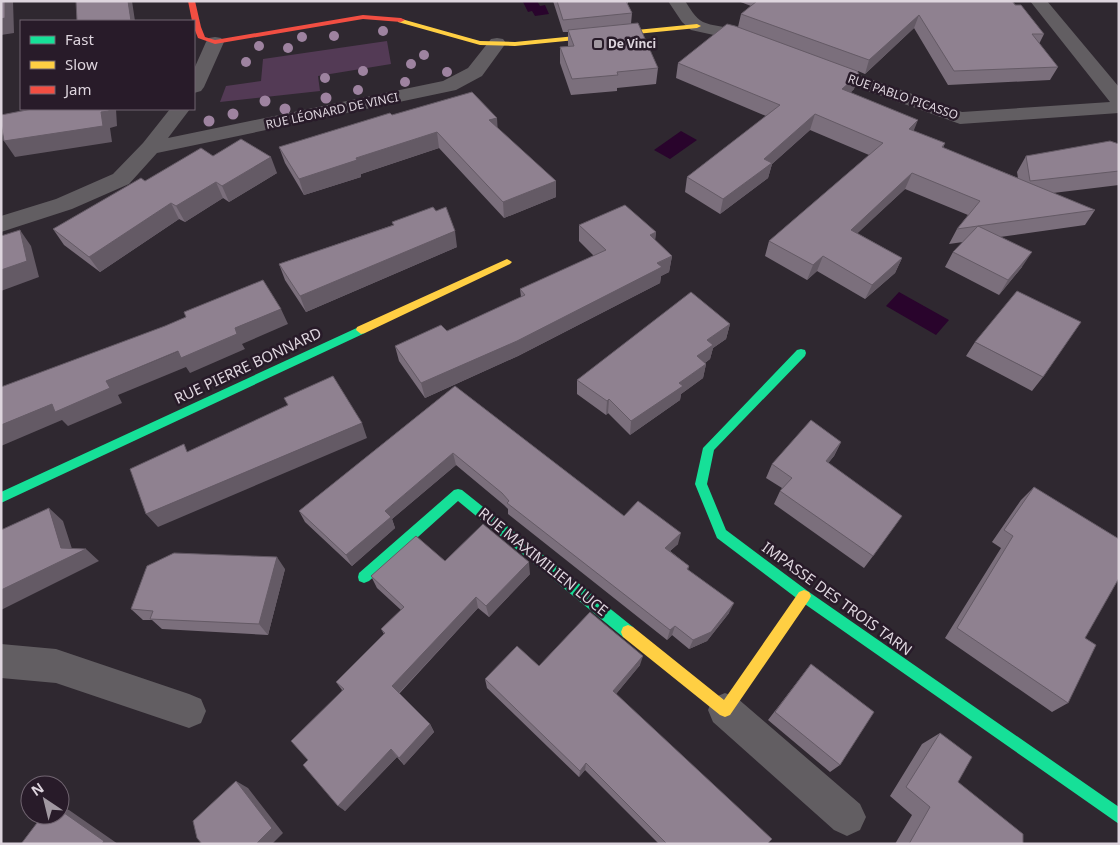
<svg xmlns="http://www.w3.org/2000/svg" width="1120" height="845" viewBox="0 0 1120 845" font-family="'Noto Sans',sans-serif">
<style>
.green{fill:#533a55}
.water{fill:#29042c}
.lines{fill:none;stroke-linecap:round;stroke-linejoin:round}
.street{fill:#625e62;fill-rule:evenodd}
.fast{fill:#16e098;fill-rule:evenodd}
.slow{fill:#ffcf43;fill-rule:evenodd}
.jam{fill:#f24e42;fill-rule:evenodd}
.tree{fill:#9e83a0}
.wall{fill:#7b6f7c}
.shaded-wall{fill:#645a65}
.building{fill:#8f8190;stroke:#645a65}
.poi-dot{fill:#a198a1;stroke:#281b29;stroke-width:2}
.labels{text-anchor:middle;stroke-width:5;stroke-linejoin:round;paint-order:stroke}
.far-poi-label{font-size:12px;font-weight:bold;fill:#ded5de;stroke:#281b29;text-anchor:start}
.far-street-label{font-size:12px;fill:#ded5de;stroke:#281b29}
.street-label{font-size:15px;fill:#ded5de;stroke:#281b29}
</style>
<rect width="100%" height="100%" fill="#2f2830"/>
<path class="green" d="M387 41 391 64 318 76 320 91 220 102 226 86 261 81 263 59Z"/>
<path class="water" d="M537 1 540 6 545 5 549 14 535 16 532 11 528 12 523 2Z
M681 131 697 140 670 159 654 150Z
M899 292 949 320 936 335 886 306Z"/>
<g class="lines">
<path class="street" d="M668 1H685C690 8 695 18 703 22 721 30 751 25 763 42L760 46 754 47 732 39 691 30 682 22Z
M1030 1H1047L1119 87V113L960 124 815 72 813 68 815 64 822 62 829 64 962 112 1110 102Z
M215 37 221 38 224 42 204 87 201 91 194 93V69L206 42 209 38Z
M497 38 503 39 506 43 482 76 456 90 157 153 129 184 72 209 1 232V216L56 199 113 174 143 143 170 109H190L168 138 443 81 468 68 491 39Z
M1 644 56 649 189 694 201 699 206 711 201 723 189 728 56 683 1 678Z
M725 693 737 698 860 804 866 817 860 830 847 836 834 830 713 722 708 710 713 698Z"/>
<path class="fast" d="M361 326 365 327 366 330 365 333 1 503V492Z
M801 349 805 350 806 353 805 356 714 450 707 484 726 530 809 592 1119 807V824L799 600 717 538 695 484 703 448 797 350Z
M458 489 462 490 633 627 635 632 633 637 628 639 623 637 458 501 369 581 364 583 359 581 358 577 359 573 454 490Z"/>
<path class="slow" d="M398 18 480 41 515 42 697 24 701 26 697 28 515 46 480 45 398 22Z
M507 259 512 262 510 264 365 333 361 334 356 330 357 327Z
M804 590 809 592 811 596 809 600 730 715 725 717 720 715 623 637 621 632 623 627 628 625 633 627 724 700 799 592Z"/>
<path class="jam" d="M188 1H195L201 27 205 37 215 40 363 15 401 18 405 20 401 22 363 19 215 44 198 38 194 28V21H192Z"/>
</g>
<g class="tree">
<circle cx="383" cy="31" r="5"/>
<circle cx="334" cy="36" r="5"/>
<circle cx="302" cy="37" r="5"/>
<circle cx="259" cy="46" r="5"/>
<circle cx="288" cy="48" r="5"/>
<circle cx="424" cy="55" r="5"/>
<circle cx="246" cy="62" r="5"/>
<circle cx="411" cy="64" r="5"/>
<circle cx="363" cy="71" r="5"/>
<circle cx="447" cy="72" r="5"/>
<circle cx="325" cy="78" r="5"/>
<circle cx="405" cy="82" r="5"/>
<circle cx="358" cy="90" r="5"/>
<circle cx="326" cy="98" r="5.5"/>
<circle cx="265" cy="101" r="5.5"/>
<circle cx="285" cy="109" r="5.5"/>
<circle cx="233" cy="114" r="5.5"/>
<circle cx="209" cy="121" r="5.5"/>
</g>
<path class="wall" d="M553 1H628V5L632 13 631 24 658 68 656 84 617 88V91L571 95 560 63V47H568V32H563Z
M738 1H1012L1044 34 1039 44 1058 67 1050 80 948 85 914 28 865 74 858 71 854 89 850 93 914 131 945 143 943 148 1018 178 1017 172 1026 156 1119 144V185L1053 193 1095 210 1085 225 1000 237 1022 267 999 295 945 267 953 252 963 242 949 244 957 229 968 215 905 189 857 233 902 258 895 273 865 299 817 271 807 280 765 256 769 241 869 155 810 130 772 164 768 178 720 214 685 192 687 177 766 116 676 78 678 63 738 27 741 14 751 6Z
M392 115 497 128 556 181V197L504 218 439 148 361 174V177L304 195 285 163 279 147Z
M213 156 277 173 229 202 223 198 185 222 179 219 100 272 64 245 53 229 145 181Z
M392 222 457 247 306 312 285 280 279 264 393 225Z
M579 225 656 232 655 240 672 256 669 272 661 276 660 283 518 356 425 398 399 361 395 346 447 331 521 297 520 289 594 256 579 241Z
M730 324 726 339 713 348 710 359 705 363 706 364 703 378 681 394 680 400 630 435 608 413 606 415 577 394V380Z
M975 342 1043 377 1032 391 966 356Z
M455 386 624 516 678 544 670 551 689 566 688 570 729 613 707 641 689 649 672 635 667 640 508 514V509L504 505 456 465 392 519 395 528 352 566 305 522 299 511Z
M841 442 834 456 828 463 873 556 864 568 774 504 780 491 782 488 766 478 772 464Z
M1034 487 1085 638 1068 703 1052 712 945 638 1001 548 992 542 1021 500Z
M445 561 530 574 489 617 478 608 399 694 430 724 434 732 404 765 397 757 345 811 308 760 342 690 336 682 384 634 381 629 401 610 377 588 371 576Z
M285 569 268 635 162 629 152 620H143L131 609Z
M811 664 840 765 830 772 768 720Z
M640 665 616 694 767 844H659L585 770 579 777 487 688 485 679 539 666Z
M940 733 958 782 1023 844H895L912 815 890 796 922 744Z"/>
<path class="shaded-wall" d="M5 1H13L14 33 1 35V19Z
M128 1H132L135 21H131Z
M919 15 914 28 865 74 869 60Z
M859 74 854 89 838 105 842 89Z
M109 109H116L117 126 110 128 112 142 15 157 4 141 101 112Z
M815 114 810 130 772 164 768 178 720 214 723 199 764 159Z
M497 118 498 134 489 120Z
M918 120 912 135 909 129Z
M437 132 439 148 361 174V177L304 195 299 179 356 158Z
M271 157 277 173 229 202 222 186Z
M912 173 905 189 845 245 851 230Z
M556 181V197L504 218 503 202Z
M216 182 223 198 185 222 176 206Z
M171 203 179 219 100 272 89 257Z
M20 230 31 246 39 277 1 291V270Z
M455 231 457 247 306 312 300 296Z
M656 232 654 248 650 235Z
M1032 252 1022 267 999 295 1008 280Z
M672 256 669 272 661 276 660 283 518 356 425 398 421 383Z
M823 256 817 271 807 280 813 265Z
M902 258 895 273 865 299 872 285Z
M281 309 288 324 242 344 245 349 190 373 186 367 118 395 122 403 68 426 62 420 1 446V425L106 381Z
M730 324 726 339 713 348 710 359 694 370 697 356 707 340Z
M706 364 703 378 681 394 680 400 630 435 631 421 679 383Z
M609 399 608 413 606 415 607 401Z
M362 423 367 438 158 527 146 514Z
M841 442 834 456 819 475 826 461Z
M453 453 456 465 392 519 395 528 352 566 346 555 385 511Z
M49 508 63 521 74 555 86 549 99 561 1 610V590L61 548Z
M681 533 678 544 662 558 665 548Z
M277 557 285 569 268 635 259 624Z
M529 562 530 574 489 617 486 606Z
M476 597 478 608 397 695 392 686Z
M734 603 729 613 707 641 689 649 693 640Z
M675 626 672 635 667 640 670 630Z
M643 656 640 665 611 700 613 691Z
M430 724 434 732 404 765 399 758Z
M391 749 397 757 345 811 338 806Z
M586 763 585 770 579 777 580 771Z
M236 781 248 788 283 833 272 844H256Z
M60 807 69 810 118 844H102L60 810Z"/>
<path class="building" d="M1 1H5V18L1 19Z
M76 1H128L131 21H77Z
M557 1H626L632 13 563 20Z
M757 1H1012L1015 5H1021L1044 34H1032L1058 67 954 71 919 15 869 60 741 14Z
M638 23 658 68 617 72 618 75 572 79 560 47 574 46 568 30Z
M727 24 735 26 857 71 859 74 842 89 918 120 909 129 945 143 942 147 1095 210 978 226 1032 252 1008 280 953 252 978 226 957 229 980 201 912 173 851 230 902 258 872 285 823 256 813 265 769 241 883 143 815 114 764 159 772 163 723 199 687 177 780 105 678 63Z
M472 92 497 118 489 120 556 181 503 202 437 132 356 158 357 160 299 179 279 147 390 113 392 115Z
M32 109H109V111L101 112 103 126 4 141 1 123V115Z
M241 139 271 157 222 186 216 182 176 206 171 203 89 257 53 229 141 178 145 181 201 148 213 156Z
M1110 141 1119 144V171L1030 181 1026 156Z
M625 205 656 232 650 235 672 256 657 263 662 267 517 341 421 383 395 346 441 325 447 331 525 295 520 289 606 250 579 225Z
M433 207 436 211 446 207 455 231 300 296 279 264 394 225 392 222Z
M20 230 27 261 1 270V236Z
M263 280 281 309 235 328 237 334 181 358 178 351 106 381 110 388 55 412 52 404 1 425V387L165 326 186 317 184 312Z
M1017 291 1081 322 1043 377 975 342Z
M691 292 730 324 707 340 713 345 697 356 706 364 679 383 683 386 631 421 609 399 607 401 577 380Z
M333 376 362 423 146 514 130 469 184 444 187 452 288 405 284 398Z
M455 386 624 516 638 501 681 533 665 548 689 566 687 569 734 603 711 632 693 640 675 626 670 630 507 503 509 501 502 493 453 453 385 511 391 517 346 555 299 511Z
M811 420 841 442 826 461 902 516 873 556 780 491 792 478 772 464Z
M1034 487 1119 539V578L1085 638 1096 645 1068 703 957 628 1013 536 1004 530Z
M49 508 61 548 86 549 1 590V530Z
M483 524 529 562 486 606 476 597 392 686 430 724 399 758 391 749 338 806 303 765 308 760 291 741 344 689 336 682 385 633 381 629 404 607 371 576 416 536 445 561Z
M174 553 277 557 259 624 150 619 153 611 131 609 147 566Z
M590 612 643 656 613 691 772 839 767 844H667L586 763 580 771 485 679 517 646 539 666Z
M811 664 874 712 840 765 775 712Z
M940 733 972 757 958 782 1023 834V844H909L930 807 906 787Z
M236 781 272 828 256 844H202L197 838 193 821Z
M60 810 104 841 102 844H21L43 815H60Z"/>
<rect class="poi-dot" x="593" y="39" width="10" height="10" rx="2.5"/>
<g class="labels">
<g class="far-poi-label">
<text x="608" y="48">De Vinci</text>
</g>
<g class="far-street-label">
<text transform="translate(903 97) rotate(19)" y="4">RUE PABLO PICASSO</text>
<text transform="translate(332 111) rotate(-12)" y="4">RUE LÉONARD DE VINCI</text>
</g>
<g class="street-label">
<text transform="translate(248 366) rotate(-25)" y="5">RUE PIERRE BONNARD</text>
<text transform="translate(543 562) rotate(39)" y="5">RUE MAXIMILIEN LUCE</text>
<text transform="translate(837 599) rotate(36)" y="5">IMPASSE DES TROIS TARN</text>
</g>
</g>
<rect width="1120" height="845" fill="none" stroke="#ded5de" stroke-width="5"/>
<rect x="20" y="20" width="175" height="90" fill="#281b29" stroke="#716571"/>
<rect x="30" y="36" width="25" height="8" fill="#16e098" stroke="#716571"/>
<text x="65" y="45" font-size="15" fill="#ded5de">Fast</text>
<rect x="30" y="61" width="25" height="8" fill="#ffcf43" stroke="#716571"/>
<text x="65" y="70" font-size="15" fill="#ded5de">Slow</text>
<rect x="30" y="86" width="25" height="8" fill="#f24e42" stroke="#716571"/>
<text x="65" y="95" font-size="15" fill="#ded5de">Jam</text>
<g transform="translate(45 800) rotate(325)"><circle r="24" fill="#281b29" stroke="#716571"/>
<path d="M0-4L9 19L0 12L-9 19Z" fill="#a198a1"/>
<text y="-8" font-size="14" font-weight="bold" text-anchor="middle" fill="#ded5de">N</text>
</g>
</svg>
